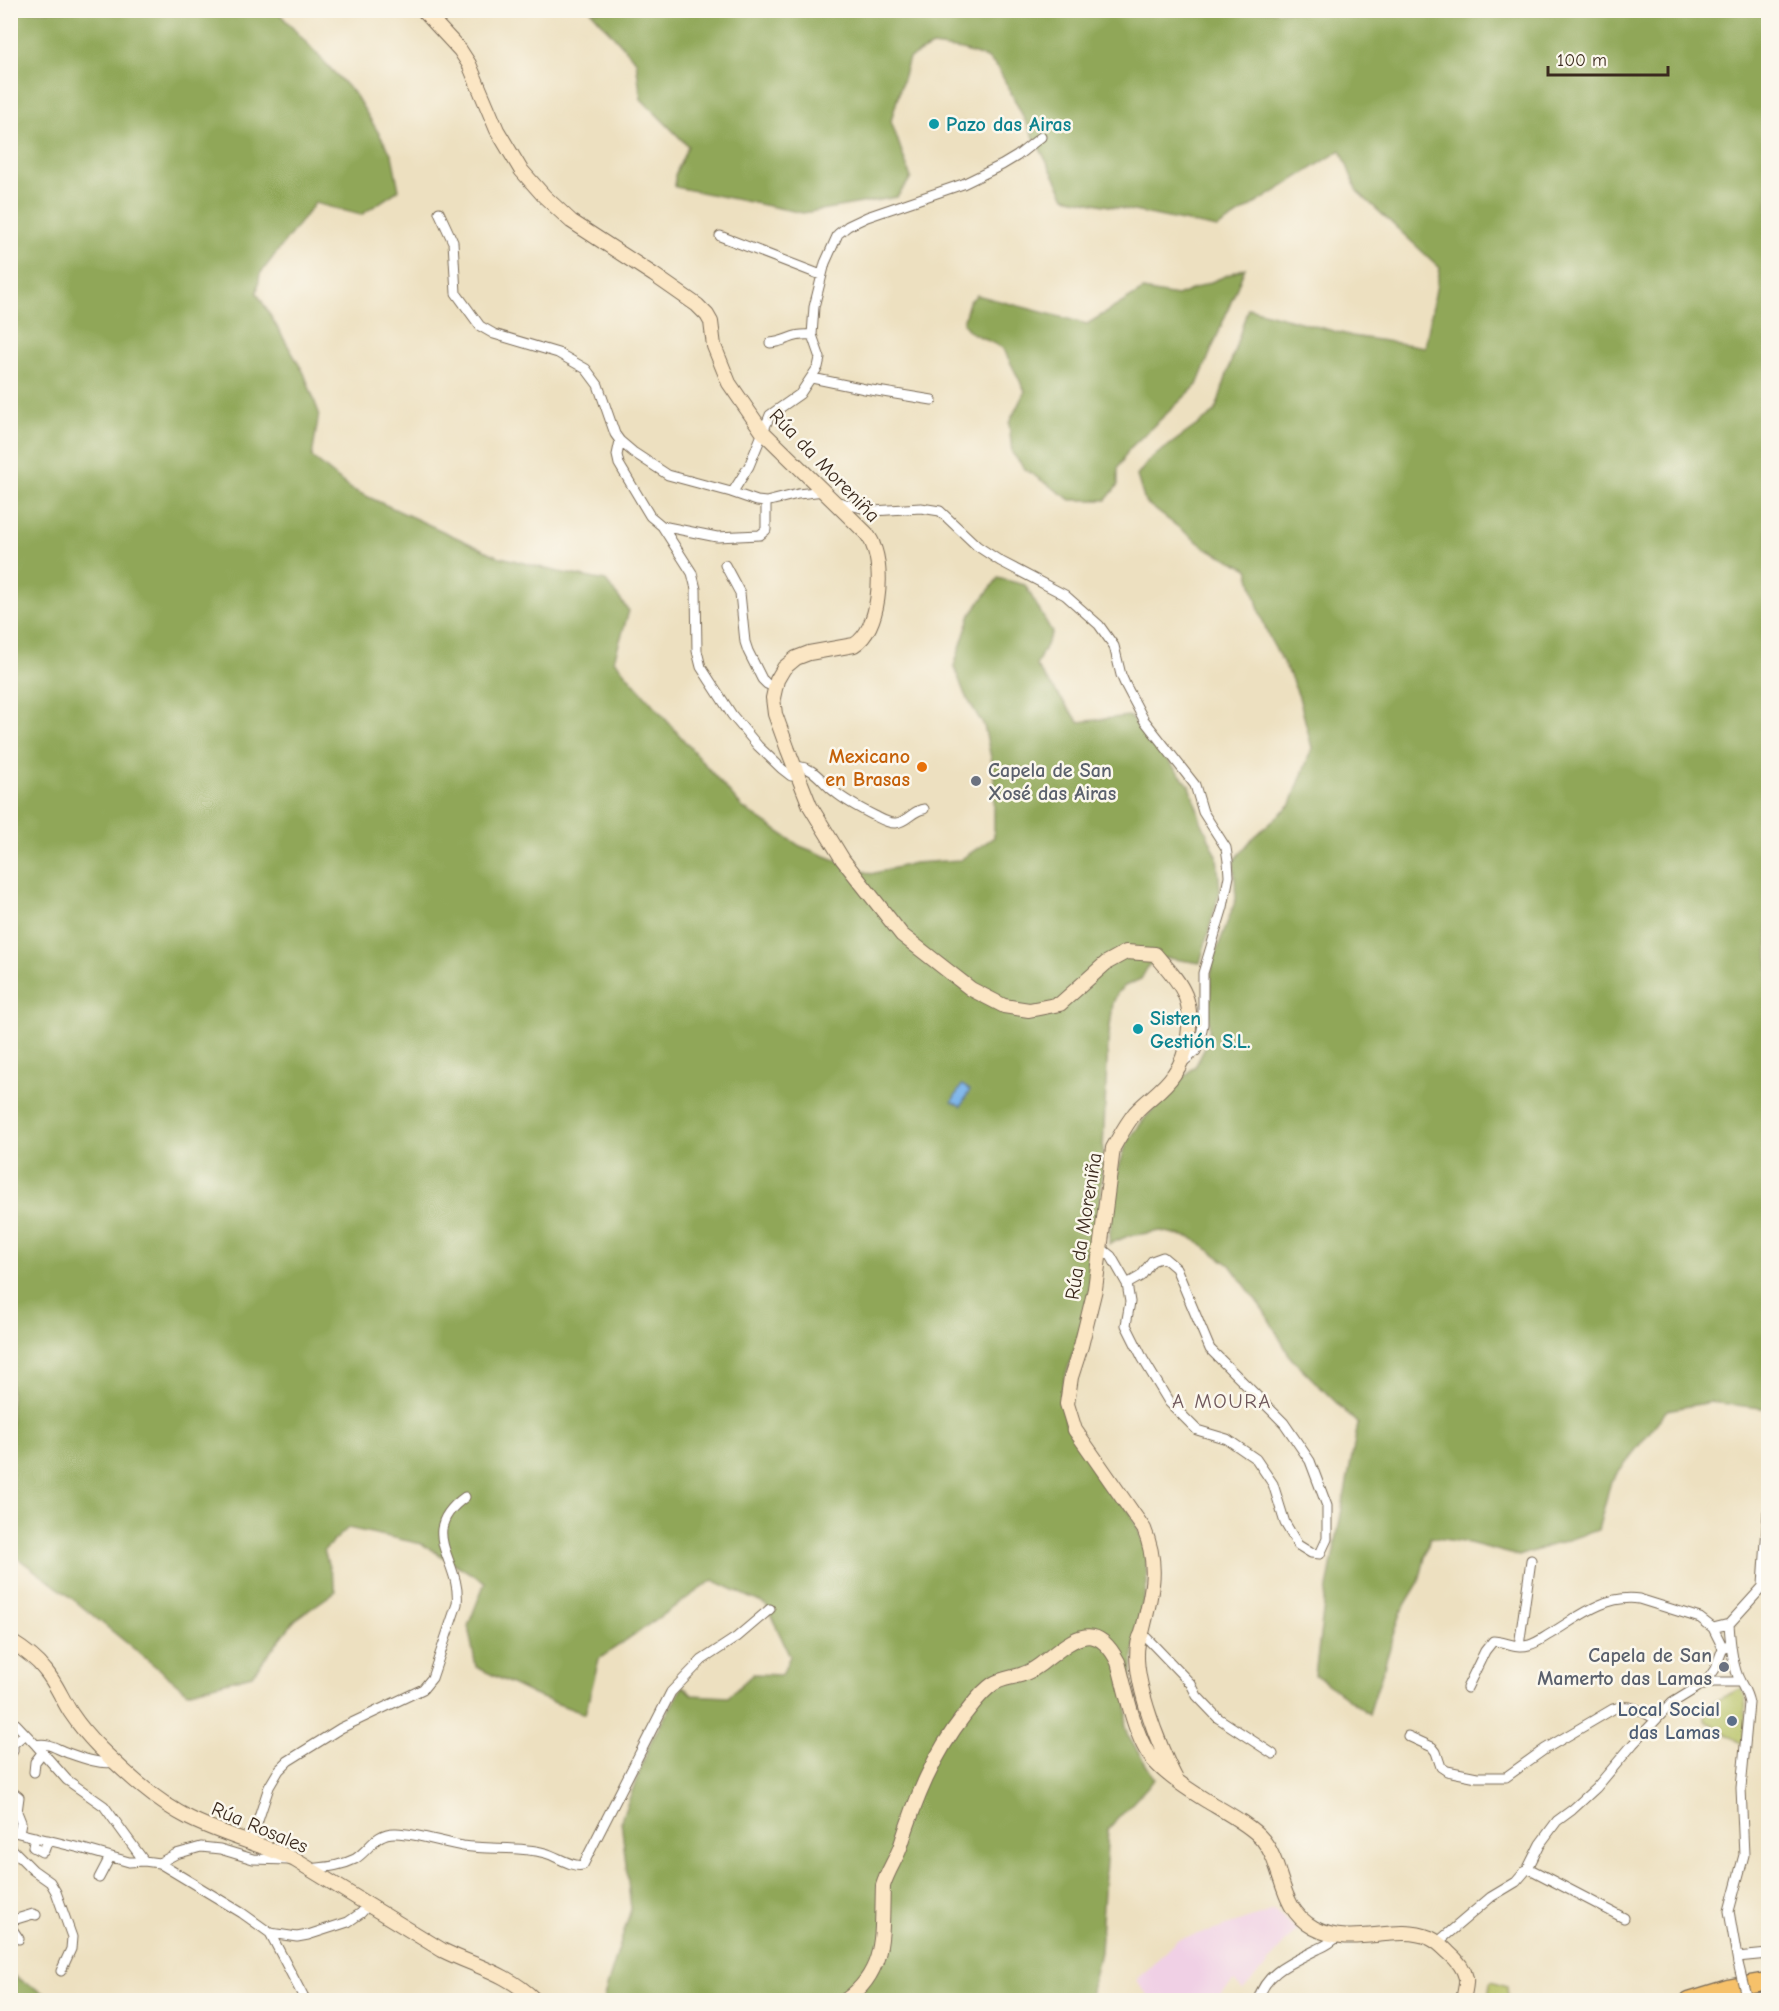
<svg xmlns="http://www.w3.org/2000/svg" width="1779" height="2011" viewBox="0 0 1779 2011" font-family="'Comic Neue',sans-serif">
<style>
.built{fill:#f0d0e5}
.green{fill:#b6c163;stroke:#787640;stroke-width:1.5}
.forest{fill:#90a759;stroke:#66683c;stroke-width:1.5}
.water{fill:#79b4ea;stroke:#5a6f84;stroke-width:1.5}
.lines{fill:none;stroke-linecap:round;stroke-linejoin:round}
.street-casing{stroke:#796a57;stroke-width:11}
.secondary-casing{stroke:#796a57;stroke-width:16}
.highway-casing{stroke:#796a57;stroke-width:19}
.street{stroke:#fff;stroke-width:9}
.secondary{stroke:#fbe6c4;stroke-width:14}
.highway{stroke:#f6c16b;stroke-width:16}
.street-bridge-casing{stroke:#796a57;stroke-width:11;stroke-linecap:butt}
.street-bridge{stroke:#fff;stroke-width:9}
.culture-dot{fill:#0f9aa8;stroke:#fbf7ec;stroke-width:2}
.food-dot{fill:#e8710a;stroke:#fbf7ec;stroke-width:2}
.worship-dot{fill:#6b7280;stroke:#fbf7ec;stroke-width:2}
.service-dot{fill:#5c6f8a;stroke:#fbf7ec;stroke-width:2}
.labels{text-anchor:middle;stroke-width:5;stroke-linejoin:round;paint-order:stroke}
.culture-label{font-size:20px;font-weight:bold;fill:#0d838f;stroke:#fbf7ec;text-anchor:start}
.street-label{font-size:20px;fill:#3b2a1e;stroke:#fbf7ec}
.food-label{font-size:20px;font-weight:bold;fill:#c56008;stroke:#fbf7ec;text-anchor:end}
.worship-label{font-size:20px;font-weight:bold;fill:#5b616d;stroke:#fbf7ec;text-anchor:start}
.service-label{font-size:20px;font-weight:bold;fill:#4e5e75;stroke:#fbf7ec;text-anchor:end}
.neighbourhood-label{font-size:21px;letter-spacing:1.5px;fill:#70585c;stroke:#fbf7ec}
</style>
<rect width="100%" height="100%" fill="#fbf7ec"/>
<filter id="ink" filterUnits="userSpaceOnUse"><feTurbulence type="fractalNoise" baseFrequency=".0167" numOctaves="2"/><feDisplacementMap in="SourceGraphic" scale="12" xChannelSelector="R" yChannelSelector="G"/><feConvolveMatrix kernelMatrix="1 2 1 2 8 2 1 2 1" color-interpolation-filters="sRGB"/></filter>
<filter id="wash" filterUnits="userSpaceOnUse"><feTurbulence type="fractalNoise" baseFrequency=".008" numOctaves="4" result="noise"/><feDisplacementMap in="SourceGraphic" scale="24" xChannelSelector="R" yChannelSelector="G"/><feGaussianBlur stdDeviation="1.35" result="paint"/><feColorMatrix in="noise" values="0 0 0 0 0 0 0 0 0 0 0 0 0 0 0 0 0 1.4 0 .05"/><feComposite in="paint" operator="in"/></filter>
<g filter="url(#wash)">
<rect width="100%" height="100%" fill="#ede0c0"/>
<path class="built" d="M1274 1910 1297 1930 1267 1963 1268 1965 1263 1971 1261 1970 1243 1990 1234 1981 1216 2000H1152L1136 1981 1177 1940 1204 1932H1209Z"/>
<path class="green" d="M1742 1688C1749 1704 1744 1726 1742 1744L1705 1719 1706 1705Z
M1492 1981 1507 1986 1508 2000H1488L1490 1983Z"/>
<path class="forest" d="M11 11H277L356 96 392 155 399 190 361 215 315 203 260 274 257 293 304 373 319 413 312 457 351 489 497 556 559 572 606 581 629 611 614 660 742 807 800 846 871 874 914 863 960 860 994 837V771L984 726 965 695 954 666 971 614 998 578 1025 585 1052 632 1036 666 1079 722 1129 716 1190 786 1201 821 1217 856 1220 890 1200 963 1167 958 1149 965 1141 979 1125 986 1118 992 1113 1003 1108 1043 1098 1254 1082 1327 1063 1383 1062 1396 1066 1425 1132 1515 1146 1547 1147 1584 1136 1634 1125 1726 1128 1736 1155 1779 1108 1829 1100 1952 1089 2000H603L631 1909 621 1820 652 1739 683 1686 692 1695 728 1697 753 1674 782 1675 790 1656 766 1605 713 1580 599 1659 585 1714 534 1695 476 1667 468 1626 485 1582 422 1544 348 1528 324 1550 336 1591 295 1620 252 1675 187 1692 69 1596 11 1553Z
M591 11H1768V1409L1711 1402 1667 1410 1611 1481 1598 1530 1519 1556 1469 1543 1430 1537 1419 1582 1402 1610 1369 1714 1315 1675 1324 1604 1358 1424 1291 1358 1264 1311 1230 1265 1192 1238 1161 1231 1128 1236 1109 1244 1114 1183 1127 1142 1145 1118 1196 1065 1209 1040V1007L1212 963 1236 899 1234 861 1251 840 1291 804 1312 748 1299 697 1289 673 1270 639 1260 614 1248 569 1206 548 1145 502 1137 476 1150 459 1215 412 1248 308 1352 336 1425 347 1440 268 1357 191 1341 150 1217 228 1065 197 998 68 987 58 962 50 932 46 909 58 891 121 911 178 897 197 803 213 675 187V175L688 146 641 99 636 61Z
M1245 268 1197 385 1129 449 1118 468V485L1106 500H1071L1026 470 1012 453 1009 423 1025 391 1003 348 970 332 963 323 969 302 977 295 1087 324 1143 290 1177 296Z
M10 1974 49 1996 80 2000H11Z"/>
<path class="water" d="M962 1085 970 1090 961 1106 952 1101Z"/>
</g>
<g filter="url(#ink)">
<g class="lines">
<defs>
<path id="street" d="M439 212 453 242 456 293 480 326 494 334 558 353 586 369 598 385 615 434 620 441 617 455 619 464 650 516 662 526 692 573 696 589 697 651 701 667 732 715 758 746 782 769 791 776H798
M720 236 821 275
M770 343C788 342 791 333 812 335
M812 378 865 389 932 400
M620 441 633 452 668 475 731 492 734 490 749 466 770 415 800 394 818 367 820 358 812 335 814 307 825 263 838 234 848 226 867 217 963 184 1002 165 1017 156 1041 137
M731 492 757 501 766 502 798 494 824 491
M835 501 873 511 921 508 940 511 977 546 1000 561 1065 595 1099 625 1114 646 1121 675 1125 684 1144 720 1195 785 1203 812 1226 848 1228 861 1229 876 1223 907 1203 973V1024L1200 1041 1196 1051 1183 1062
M662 526 717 537 760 535 766 530V502
M725 565 740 593 745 642 748 651 762 679 767 684 775 687
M794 766C816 767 819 780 835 792 847 802 861 809 875 816 881 819 889 824 896 823 907 822 913 810 924 809
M1101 1248 1111 1256 1127 1284 1130 1302 1126 1325 1143 1359 1169 1402 1197 1430 1227 1439 1256 1459 1273 1484 1285 1523 1298 1545 1311 1553 1320 1554 1327 1539V1506L1310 1461 1284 1423 1210 1349 1176 1268 1163 1257 1152 1261 1141 1276 1127 1284
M1763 1585 1768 1512
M1729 1624C1730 1639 1733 1668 1740 1681 1744 1689 1747 1693 1749 1703L1741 1788 1744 1855 1729 1911 1738 1963
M1713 1628 1729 1624 1768 1581
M1142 1633 1191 1684 1197 1696 1218 1718 1273 1754
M1519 1646 1531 1560
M1704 1685 1713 1682H1740
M1467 1688 1485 1651 1493 1641C1505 1641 1516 1649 1529 1645 1537 1643 1543 1638 1550 1634 1577 1618 1605 1594 1639 1599L1700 1618 1713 1628 1723 1648
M10 1723 16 1724 36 1745C49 1742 56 1749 68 1753 82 1758 101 1765 115 1762
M1408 1736 1432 1747 1436 1752 1441 1767 1447 1771 1477 1777H1506L1545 1749 1613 1709C1630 1703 1640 1710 1655 1719
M36 1745 67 1780 104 1806 144 1861 159 1863 242 1913 270 1933 297 1937 308 1935 348 1922 361 1913 368 1905
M10 1755 13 1751V1744L25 1734
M34 1772 35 1762 42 1753
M10 1790 19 1797 17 1812 21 1822 19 1833
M10 1831 80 1848 129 1862 144 1861
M35 1837 33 1847 42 1852 44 1851 48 1840
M251 1842 269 1787 279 1770 288 1761 341 1728 423 1689 432 1678 457 1604C462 1560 415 1533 465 1497
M10 1847 33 1870 50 1882 56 1892 72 1937 71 1949 61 1971
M159 1863 176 1854 201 1847 220 1849 253 1859 289 1860
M1528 1868 1624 1918
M310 1869C326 1867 341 1866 355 1859 370 1850 375 1832 396 1833 419 1834 440 1842 463 1846 490 1850 519 1846 545 1853 557 1856 572 1868 583 1865L671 1692 702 1660 737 1637 770 1609
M99 1878 110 1857
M10 1921 33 1914 36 1915
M10 1926 19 1939
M270 1933 305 2000
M1438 1942 1491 1897 1516 1882 1528 1868 1540 1844 1557 1821 1572 1810 1596 1788 1633 1744 1672 1703 1698 1687 1709 1678 1715 1669 1723 1648 1730 1644
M1737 1957 1768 1954
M1258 2000C1266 1971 1293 1962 1318 1949 1325 1946 1332 1942 1338 1936"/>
<path id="secondary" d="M423 10 460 50 469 64 497 130 521 170 544 196 571 221 654 275 697 305 707 315 711 322 714 346 729 383 762 431 866 533C869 537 872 541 873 545 884 570 880 630 854 645L809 653 796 658 784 668 777 680 773 698 775 714 788 750 810 806 843 860 902 935 971 989 1004 1006 1029 1010 1060 1004 1106 963 1126 952 1155 954C1165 966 1179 980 1185 995 1194 1016 1188 1056 1174 1074 1164 1090 1147 1099 1135 1113 1126 1124 1120 1136 1113 1148L1095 1289 1081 1346 1071 1377 1067 1404 1075 1430 1144 1529C1160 1567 1151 1595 1142 1633 1124 1663 1161 1752 1177 1781
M10 1641C23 1649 36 1658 45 1670 56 1683 62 1699 71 1713 79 1725 89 1737 100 1748 127 1774 155 1801 189 1818 223 1835 261 1844 295 1860L442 1950C476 1967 506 1972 535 2000
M846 2000C888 1969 881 1932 883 1886 887 1872 895 1861 900 1848 915 1800 933 1755 965 1714 974 1703 981 1692 993 1684 1002 1678 1013 1678 1023 1674 1032 1671 1039 1666 1046 1660 1074 1638 1096 1619 1118 1662 1126 1690 1135 1743 1156 1763 1170 1778 1189 1790 1207 1801 1222 1810 1252 1826 1263 1840 1285 1868 1278 1908 1314 1928 1353 1949 1394 1923 1430 1938 1437 1941 1443 1947 1448 1952 1455 1958 1464 1968 1466 1978 1467 1984 1464 1994 1463 2000"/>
<path id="highway" d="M1689 2000 1728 1988 1768 1981"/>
</defs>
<use href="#street" class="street-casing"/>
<use href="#secondary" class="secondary-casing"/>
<use href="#highway" class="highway-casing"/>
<use href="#street" class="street"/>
<use href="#secondary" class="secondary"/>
<use href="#highway" class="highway"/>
<defs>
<path id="street-bridge" d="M1738 1963 1747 2000"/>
</defs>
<use href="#street-bridge" class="street-bridge-casing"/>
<use href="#street-bridge" class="street-bridge"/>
</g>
</g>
<g class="culture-dot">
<circle cx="934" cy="124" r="6"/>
<circle cx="1138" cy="1029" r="6"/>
</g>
<circle class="food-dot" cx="922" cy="767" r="6"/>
<g class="worship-dot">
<circle cx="976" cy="781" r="6"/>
<circle cx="1724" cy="1667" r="6"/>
</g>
<circle class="service-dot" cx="1732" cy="1721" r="6"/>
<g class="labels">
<g class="culture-label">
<text x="946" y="131">Pazo das Airas</text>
<text x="1150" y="1025">Sisten<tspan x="1150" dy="23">Gestión S.L.</tspan></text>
</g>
<g class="street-label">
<text transform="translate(825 465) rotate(46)" y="7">Rúa da Moreniña</text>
<text transform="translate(1083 1226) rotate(-81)" y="7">Rúa da Moreniña</text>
<text transform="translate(260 1827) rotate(23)" y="7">Rúa Rosales</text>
</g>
<g class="food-label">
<text x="910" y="763">Mexicano<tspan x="910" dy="23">en Brasas</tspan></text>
</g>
<g class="worship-label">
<text x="988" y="777">Capela de San<tspan x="988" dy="23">Xosé das Airas</tspan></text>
<text x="1712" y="1662" text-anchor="end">Capela de San<tspan x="1712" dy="23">Mamerto das Lamas</tspan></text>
</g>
<g class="service-label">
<text x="1720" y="1716">Local Social<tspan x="1720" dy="23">das Lamas</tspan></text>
</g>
<g class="neighbourhood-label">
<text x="1222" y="1408">A MOURA</text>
</g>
</g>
<rect width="1779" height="2011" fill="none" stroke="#fbf7ec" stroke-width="36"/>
<path d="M1548 66v9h120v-9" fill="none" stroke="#3b2a1e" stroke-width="3"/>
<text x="1557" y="66" font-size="18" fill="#3b2a1e" stroke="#fbf7ec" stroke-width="4.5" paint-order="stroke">100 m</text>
</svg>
